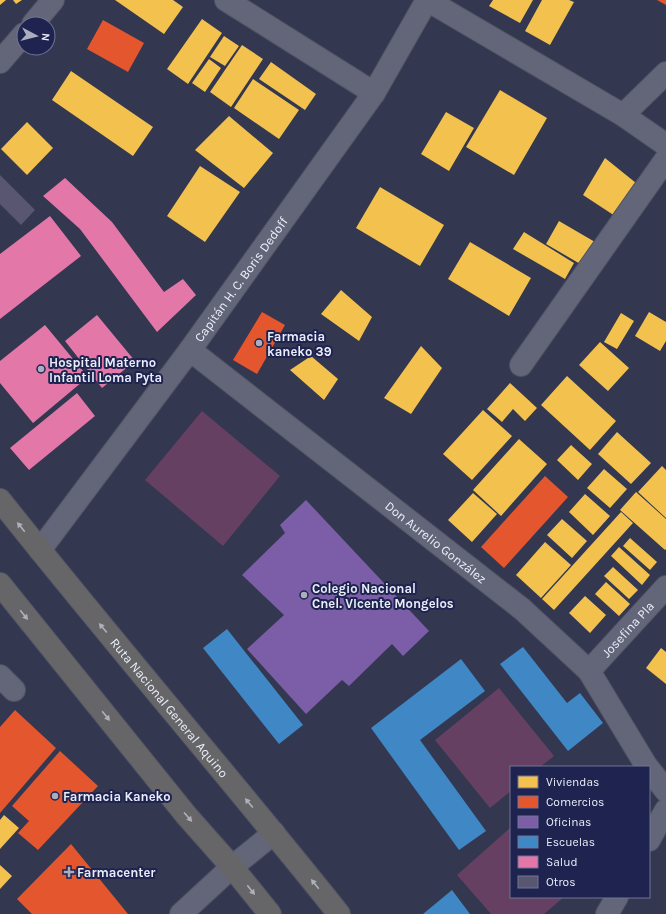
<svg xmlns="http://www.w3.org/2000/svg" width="666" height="914" viewBox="0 0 666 914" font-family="Karla,sans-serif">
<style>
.green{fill:#664062}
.homes{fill:#f2c14e}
.shops{fill:#e4572e}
.offices{fill:#7b5ea7}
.schools{fill:#3f88c5}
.health{fill:#e377a8}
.building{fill:#585670}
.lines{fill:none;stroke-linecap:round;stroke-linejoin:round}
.minor-casing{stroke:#505263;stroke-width:24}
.highway-casing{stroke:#505263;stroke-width:24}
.minor{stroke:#636679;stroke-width:22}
.highway{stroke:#666668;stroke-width:22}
.oneway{fill:#afb1b8}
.poi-dot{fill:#aaaebe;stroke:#1e2350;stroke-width:1.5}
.labels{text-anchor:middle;stroke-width:4;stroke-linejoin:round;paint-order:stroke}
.street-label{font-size:13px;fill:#eaeef9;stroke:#1e2350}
.poi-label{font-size:13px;font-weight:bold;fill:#eaeef9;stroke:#1e2350;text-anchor:start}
</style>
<rect width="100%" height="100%" fill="#333750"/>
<path class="green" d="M202 411 280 476 223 546 145 480Z
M499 688 554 756 540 767H511V791L490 808 435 740Z
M511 827V897H564L544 914H491L457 875Z"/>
<path class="homes" d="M0 0H6L0 5Z
M13 0H22L16 4Z
M115 0H173L183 7 164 34Z
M493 0H533L520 23 489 6Z
M542 0H569L574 2 550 45 525 31Z
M202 19 222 33 188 84 167 69Z
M224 36 239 46 225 66 210 57Z
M242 45 263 59 231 107 210 92Z
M209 59 221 68 205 92 192 83Z
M271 62 316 94 305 110 259 79Z
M71 71 153 127 133 156 52 100Z
M253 79 299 110 279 139 234 108Z
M500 90 547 118 514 175 466 147Z
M446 112 474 128 449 171 421 154Z
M229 116 273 153 244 188 195 150Z
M27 122 53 148 27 175 1 149Z
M605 158 636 183 615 216 583 195Z
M200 166 240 192 205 242 167 216Z
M380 187 444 225 420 266 356 228Z
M559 221 595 242 582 265 546 244Z
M524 232 574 263 565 279 513 249Z
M470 242 531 278 509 316 448 279Z
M341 290 372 317 359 341 321 314Z
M649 312 666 322V341L660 351 635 336Z
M621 313 634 321 617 349 604 342Z
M600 342 629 368 608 391 579 365Z
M421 346 442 368 411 414 384 398Z
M311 356 338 379 324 400 290 370Z
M567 376 616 421 590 450 541 405Z
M510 383 537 408 525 421 513 409 502 422 487 409Z
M483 410 512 436 472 480 443 454Z
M617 432 651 463 631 484 598 454Z
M519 439 547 464 501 516 473 490Z
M571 445 592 464 578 480 557 460Z
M662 466 666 470V518L638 492Z
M604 469 627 489 610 508 587 488Z
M636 492 666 519V549L665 550 620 510Z
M473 493 497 514 472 542 448 520Z
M585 494 610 516 593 535 569 512Z
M621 512 633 523 554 610 542 599Z
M562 519 587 541 572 558 547 535Z
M630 538 657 562 650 570 623 546Z
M545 542 571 565 541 598 516 575Z
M619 547 650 575 642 585 611 556Z
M613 567 638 590 629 599 604 576Z
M606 582 630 604 619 616 595 594Z
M585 596 606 615 590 633 569 613Z
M661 648 666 652V684L646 668Z
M4 815 19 828 0 849V820Z
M0 865 12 876 0 889Z"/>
<path class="shops" d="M657 0H666V5Z
M103 20 144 43 128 72 87 49Z
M262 312 285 325 257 374 233 360Z
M545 476 568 497 504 568 481 547Z
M15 710 56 748 0 813V727Z
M60 751 98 786 38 850 18 833 29 821 12 806Z
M71 844 128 914H32L17 899Z"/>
<path class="offices" d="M306 500 429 631 403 656 392 644 349 686 342 680 306 714 247 649 284 615 242 575 285 533 280 525Z"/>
<path class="schools" d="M227 629 303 725 279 744 203 648Z
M523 647 567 703 580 693 603 723 568 751 500 664Z
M461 659 485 691 420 740 486 831 459 850 371 728Z
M452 890 470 914H423Z"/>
<path class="health" d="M65 178 112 222 164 292 183 279 196 295 157 332 80 229 43 196Z
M50 216 81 256 0 319V254Z
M97 315 135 361 102 388 65 341Z
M45 325 88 377 33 423 0 383V361Z
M77 393 95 416 29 470 10 448Z"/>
<path class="building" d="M0 175 35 210 21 225 0 204Z"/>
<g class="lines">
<defs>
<g id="minor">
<path d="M226 0 374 93"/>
<path d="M33 24 53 0"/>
<path d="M0 62 24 34"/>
<path d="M623 115 666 73"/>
<path id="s1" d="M190 350 522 609 589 671 647 767"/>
<path d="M521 365 666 159"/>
<path id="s2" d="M40 550 190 350 374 93 427 0 623 115 666 145"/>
<path id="s3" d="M589 671 666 587"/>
<path d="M0 676 14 690"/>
<path d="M649 769 666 791"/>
<path d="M649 840 666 810"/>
<path d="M181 914 232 867 274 833"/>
<path d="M607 914 617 897"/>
</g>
<g id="highway">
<path id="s4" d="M0 500C111 640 228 775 339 914"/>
<path d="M0 584 186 815 232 867 270 914"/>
</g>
</defs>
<use href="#minor" class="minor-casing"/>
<use href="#highway" class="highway-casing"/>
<use href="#minor" class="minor"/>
<use href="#highway" class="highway"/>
</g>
<defs><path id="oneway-solid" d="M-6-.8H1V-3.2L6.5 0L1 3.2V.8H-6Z"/></defs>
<g class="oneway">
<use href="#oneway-solid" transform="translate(21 527) rotate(-129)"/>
<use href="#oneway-solid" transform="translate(24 615) rotate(51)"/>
<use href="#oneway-solid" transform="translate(103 628) rotate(-130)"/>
<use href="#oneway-solid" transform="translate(106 716) rotate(51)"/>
<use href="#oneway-solid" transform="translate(249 803) rotate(-130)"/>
<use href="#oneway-solid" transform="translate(188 817) rotate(49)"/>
<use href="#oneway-solid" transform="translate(315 884) rotate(-129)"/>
<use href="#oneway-solid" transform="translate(251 890) rotate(52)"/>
</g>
<g class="poi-dot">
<circle cx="259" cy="343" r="4"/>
<circle cx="41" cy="369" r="4"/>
<circle cx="304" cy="595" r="4"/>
<circle cx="55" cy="796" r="4"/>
<path d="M67 866h4v4h4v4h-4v4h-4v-4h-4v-4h4z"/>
</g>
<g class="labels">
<g class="street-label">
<text dy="5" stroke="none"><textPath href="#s2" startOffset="337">Capitán H. C. Boris Dedoff</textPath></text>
<text dy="5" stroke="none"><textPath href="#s1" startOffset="312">Don Aurelio González</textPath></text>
<text dy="5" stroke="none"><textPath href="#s3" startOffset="57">Josefina Pla</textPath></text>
<text dy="5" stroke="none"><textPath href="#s4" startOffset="268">Ruta Nacional General Aquino</textPath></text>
</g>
<g class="poi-label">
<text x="267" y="341">Farmacia<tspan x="267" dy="15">kaneko 39</tspan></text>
<text x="49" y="367">Hospital Materno<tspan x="49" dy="15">Infantil Loma Pyta</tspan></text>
<text x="312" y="593">Colegio Nacional<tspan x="312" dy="15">Cnel. VIcente Mongelos</tspan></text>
<text x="63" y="801">Farmacia Kaneko</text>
<text x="77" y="877">Farmacenter</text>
</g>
</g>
<rect x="510" y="766" width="140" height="132" fill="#1e2350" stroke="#707494"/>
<rect x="518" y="776" width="20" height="12" fill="#f2c14e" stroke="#707494"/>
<text x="546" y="786" font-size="12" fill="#eaeef9">Viviendas</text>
<rect x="518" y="796" width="20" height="12" fill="#e4572e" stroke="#707494"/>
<text x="546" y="806" font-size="12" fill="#eaeef9">Comercios</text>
<rect x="518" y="816" width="20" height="12" fill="#7b5ea7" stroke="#707494"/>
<text x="546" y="826" font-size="12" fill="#eaeef9">Oficinas</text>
<rect x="518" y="836" width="20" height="12" fill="#3f88c5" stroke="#707494"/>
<text x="546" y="846" font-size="12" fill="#eaeef9">Escuelas</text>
<rect x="518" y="856" width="20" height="12" fill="#e377a8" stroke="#707494"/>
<text x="546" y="866" font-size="12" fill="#eaeef9">Salud</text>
<rect x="518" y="876" width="20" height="12" fill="#585670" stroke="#707494"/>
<text x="546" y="886" font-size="12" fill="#eaeef9">Otros</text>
<g transform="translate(36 36) rotate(97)"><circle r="19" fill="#1e2350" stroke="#707494"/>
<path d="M0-3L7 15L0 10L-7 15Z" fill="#aaaebe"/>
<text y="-6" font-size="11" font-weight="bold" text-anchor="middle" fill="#eaeef9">N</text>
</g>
</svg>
